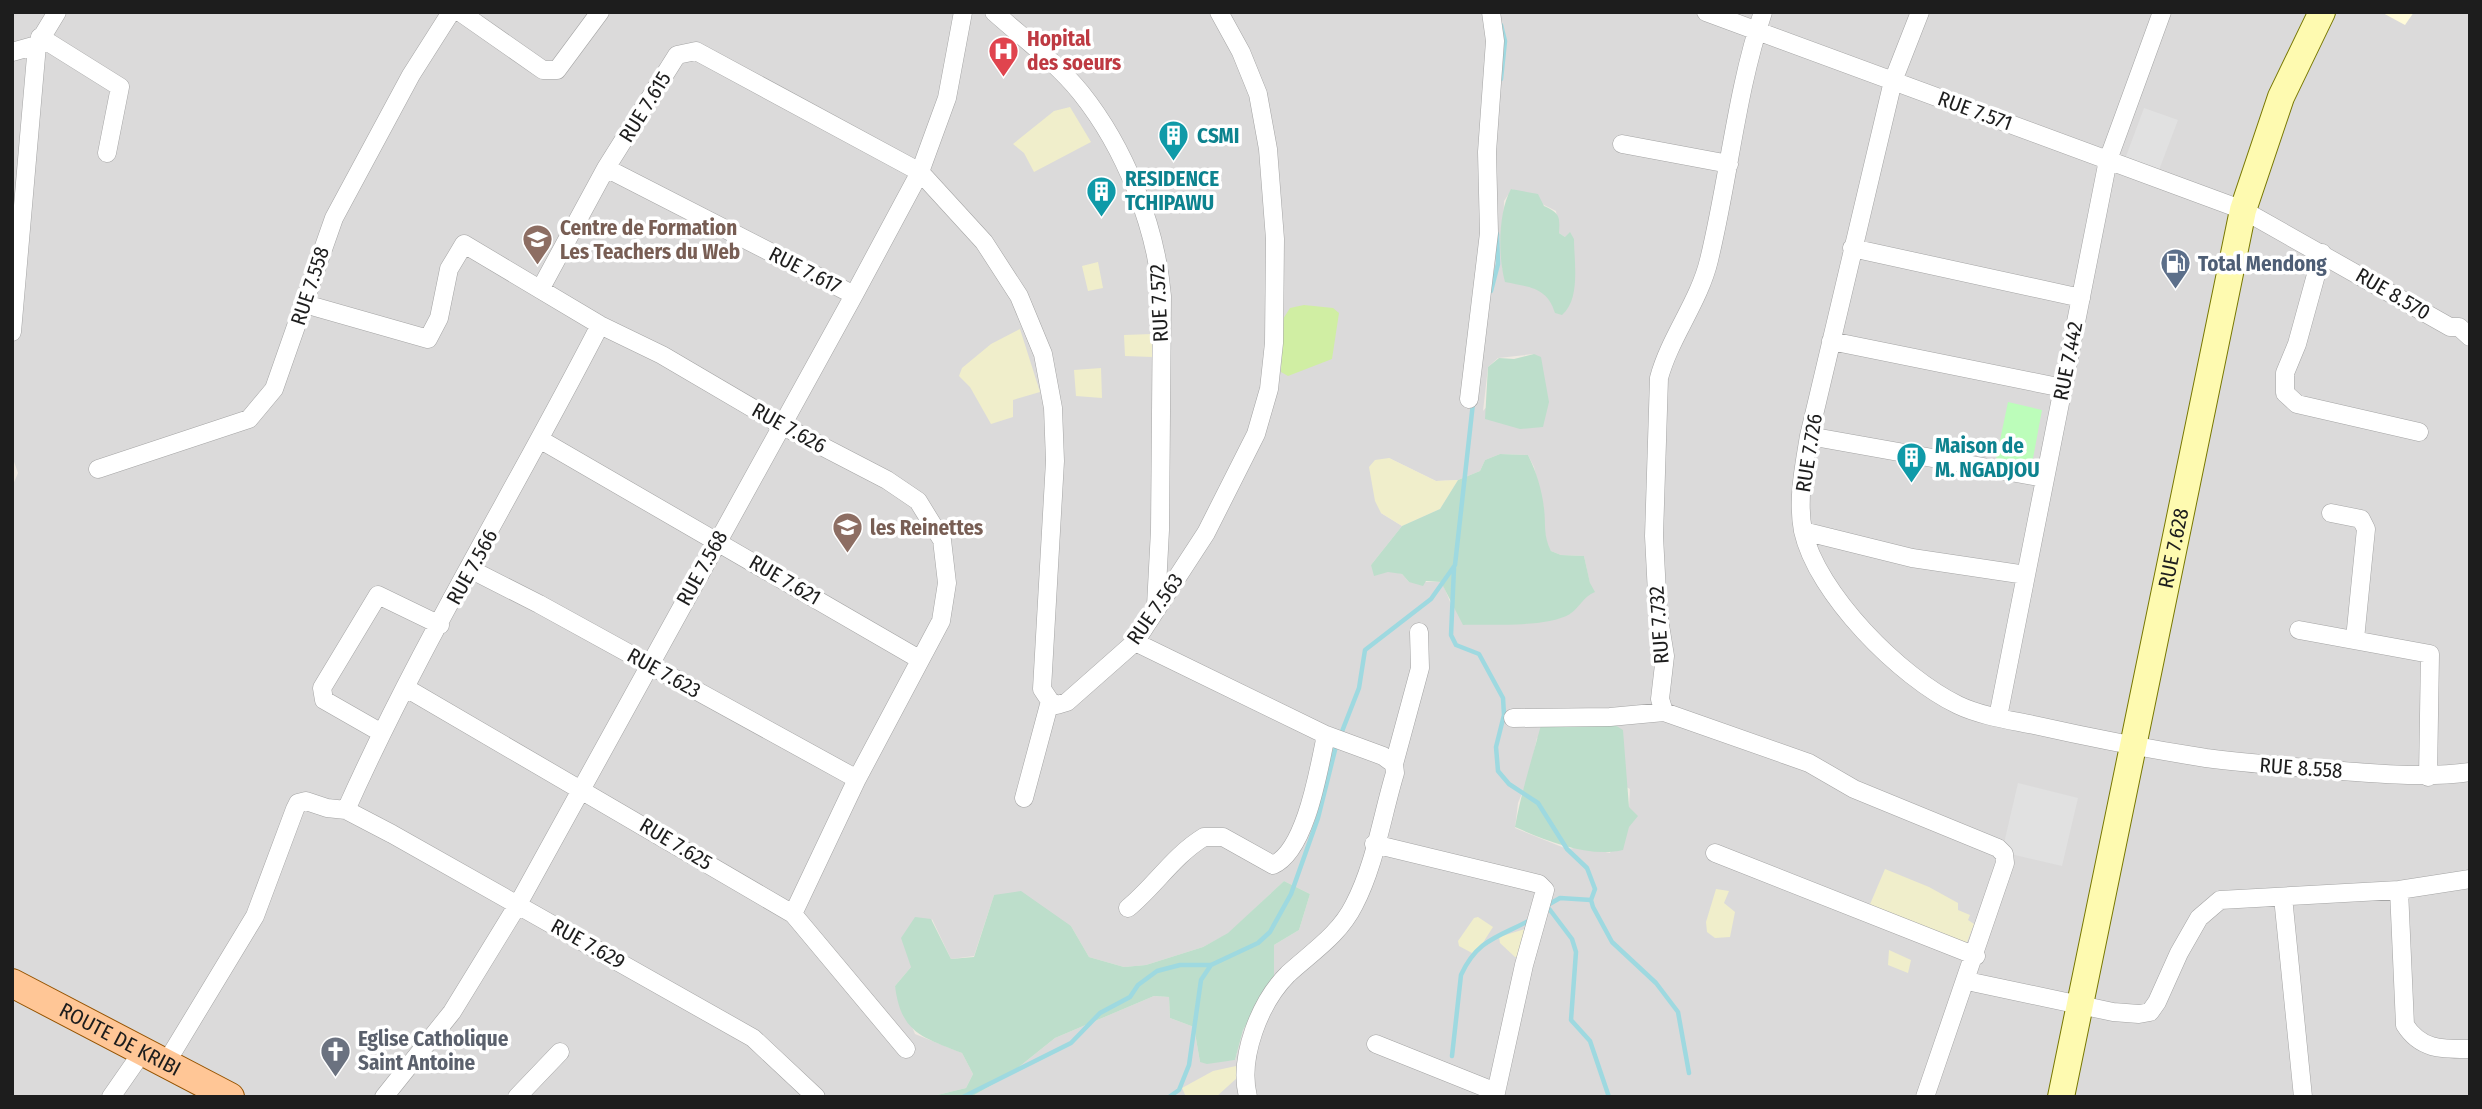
<svg xmlns="http://www.w3.org/2000/svg" width="2482" height="1109" viewBox="0 0 2482 1109" font-family="'Fira Sans Condensed',sans-serif">
<style>
.residential{fill:#dbdada;fill-rule:evenodd}
.education{fill:#fffbda}
.farmland{fill:#f0eecb}
.grass{fill:#d0eea3}
.wetland{fill:#bddecb}
.park{fill:#bcfdba}
.parking{fill:#e1e1e1}
.lines{fill:none;stroke-linecap:round;stroke-linejoin:round}
.stream{stroke:#9ed9e0;stroke-width:4.5}
.minor-casing{stroke:#a4a4a4;stroke-width:19}
.secondary-casing{stroke:#770;stroke-width:28}
.primary-casing{stroke:#955300;stroke-width:30}
.minor{stroke:#fff;stroke-width:18}
.secondary{stroke:#fefab0;stroke-width:26}
.primary{stroke:#ffc696;stroke-width:28}
.labels{text-anchor:middle;stroke-width:7;stroke-linejoin:round;paint-order:stroke}
.health-label{font-size:21px;font-weight:bold;fill:#be3a42;stroke:#fff;text-anchor:start}
.street-label{font-size:21px;fill:#1d1d1d;stroke:#fff}
.culture-label{font-size:21px;font-weight:bold;fill:#0d838f;stroke:#fff;text-anchor:start}
.education-label{font-size:21px;font-weight:bold;fill:#785e54;stroke:#fff;text-anchor:start}
.service-label{font-size:21px;font-weight:bold;fill:#4e5e75;stroke:#fff;text-anchor:start}
.worship-label{font-size:21px;font-weight:bold;fill:#5b616d;stroke:#fff;text-anchor:start}
</style>
<rect width="100%" height="100%" fill="#efe9e1"/>
<path class="residential" d="M12 12H2470V1097H971L1009 1075 1055 1038 1154 996 1169 997 1170 1018 1194 1027 1200 1062 1235 1060 1243 1030 1274 982V945L1299 930 1310 894 1284 881 1229 933 1203 947 1146 965 1124 967 1089 957 1071 926 994 895 974 956 951 959 932 919 911 967 895 986 915 1034 962 1053 973 1074 966 1088 929 1097H12V487L18 473 12 456ZM1512 189 1556 211 1559 233 1565 237 1551 299 1541 290 1502 269 1504 201ZM1534 354 1483 411 1488 367 1498 358ZM1500 454 1528 455 1534 467 1544 509V538L1551 551 1561 555 1584 556 1590 584 1586 596 1570 614 1451 604 1442 582H1409L1402 574 1371 565 1402 526 1381 513 1389 458 1436 481 1458 480 1480 471 1485 460ZM1537 738 1630 789 1629 807 1610 853 1582 847 1567 849 1515 828 1518 803 1528 779Z"/>
<path class="education" d="M2381 12H2414L2405 25Z"/>
<path class="farmland" d="M1070 107 1091 142 1034 172 1024 153 1013 144 1054 111Z
M1098 262 1103 288 1088 291 1082 266Z
M1020 329 1040 392 1013 400V417L991 424 970 387 959 376 962 368 991 344Z
M1152 334V357L1125 356 1124 335Z
M1101 368 1102 398 1076 396 1074 370Z
M1389 458 1436 481 1458 480 1440 509 1402 526 1381 513 1375 501 1369 467 1375 460Z
M1885 869 1929 887 1958 903V910L1970 915 1968 920 1974 924 1966 945 1868 909Z
M1716 889 1729 891 1724 903 1735 912 1730 937 1715 938 1707 932 1706 922Z
M1478 917 1493 927 1477 952 1472 953 1459 946 1458 941 1474 918Z
M1525 929 1530 930 1520 958 1515 957 1500 943 1499 937Z
M1889 950 1911 960 1908 973 1888 965Z
M1236 1066 1238 1077 1216 1097H1186L1182 1088 1213 1071Z"/>
<path class="grass" d="M1304 305 1333 308 1339 313 1332 359 1288 376 1281 372 1283 319 1290 308Z"/>
<path class="wetland" d="M1511 189 1538 194 1544 206C1560 213 1560 217 1559 233L1565 237 1570 232 1574 239C1574 261 1581 299 1562 315L1555 313C1547 287 1529 287 1505 282 1498 257 1498 212 1511 189Z
M1534 354 1541 357 1549 402 1543 427 1520 429 1485 419 1488 367 1499 358 1514 359Z
M1500 454 1528 455C1536 471 1542 490 1544 508 1546 525 1543 536 1551 551L1561 555 1584 556 1590 583 1595 592C1583 597 1580 607 1570 614 1546 628 1491 624 1463 625L1441 582 1426 581 1423 586 1409 582 1402 574 1388 572 1374 576 1371 565 1402 526 1440 509 1458 480 1480 471 1485 460Z
M1541 725H1615L1623 730 1629 807 1638 816 1629 827 1623 850C1589 858 1547 841 1515 827 1521 793 1532 759 1541 725Z
M1284 881 1310 894 1299 930 1274 945V982L1243 1030 1235 1060 1207 1064 1200 1062 1194 1027 1170 1018 1169 997 1154 996 1055 1038 1009 1075 971 1097H929L966 1088 973 1074 962 1053C922 1037 901 1033 895 986L911 967 901 938 915 917 931 919 951 959 974 957 994 895 1021 891 1071 926 1089 957 1124 967 1146 965 1203 947 1228 933Z"/>
<path class="park" d="M2008 402 2042 410 2031 469 1995 464Z"/>
<path class="parking" d="M2144 108 2178 120 2159 170 2125 159Z
M2018 783 2078 798 2062 866 2002 852Z"/>
<g class="lines">
<path class="stream" d="M1501 79 1505 41 1501 25
M1491 291 1498 264 1497 234
M1454 568 1451 635 1456 645 1479 654 1503 698 1504 715 1496 747 1498 771 1509 784 1538 803 1567 849 1587 868 1595 889 1591 900 1593 907 1612 942 1656 983 1678 1012 1689 1073
M1341 734 1359 688 1365 650 1431 599 1455 565 1473 403
M1546 906 1560 898 1591 900
M1547 906 1572 939 1576 952 1571 1020 1590 1041 1609 1097
M1452 1056 1461 975C1478 938 1500 937 1532 919
M963 1097 1071 1043 1100 1013 1130 997 1138 985 1157 971 1180 965H1210
M1169 1097 1179 1090 1189 1065 1201 980 1211 965 1258 943 1270 932 1291 894 1318 818 1337 742"/>
<defs>
<path id="minor" d="M460 12 543 70H557L600 12
M994 12C1023 38 1056 62 1081 93 1125 148 1156 226 1162 296L1160 530 1156 606
M1706 12 2243 210 2450 327H2459L2470 337
M1763 12C1736 92 1729 178 1709 260 1699 302 1670 337 1659 378L1654 536 1658 613 1665 656 1660 699 1664 712 1809 763 1854 789 1998 848 2004 854 2005 863 1925 1097
M1920 12 1893 81 1809 436C1804 467 1797 499 1803 531 1817 594 1900 677 1958 705 1981 716 2010 720 2034 725 2092 738 2148 749 2206 758 2252 764 2297 767 2343 771 2386 774 2427 778 2470 772
M40 37 120 87 107 153
M12 52 37 45
M1622 144 1729 164
M606 168 854 295
M1852 248 2081 298
M2322 253 2297 344 2285 373V393L2297 404 2419 432
M541 288 606 168 677 55 696 51 920 172 984 242 1019 296 1043 354 1053 408 1055 461 1042 689 1050 701 1057 705 1067 702 1135 642 1206 533 1256 434 1269 389 1274 343 1275 239 1268 149 1258 94 1241 52 1219 12
M305 304 428 339 439 318 449 269 464 244 600 325 662 355 783 426 887 480 918 501 942 540 947 583 941 621 857 779 793 914
M12 332 37 45 57 12
M1831 341 2063 388
M1469 399 1489 233 1487 152 1495 41 1491 12
M1809 436 2045 478
M541 440 919 659
M98 469 249 419 274 389 334 218 411 75 451 12
M2331 513 2361 519 2366 529 2355 639
M1803 531 1912 558 2026 575
M470 569 539 604 857 779
M2299 630 2430 654 2428 777
M1135 642 1326 735 1383 756 1394 764
M406 688 793 914 906 1049
M1998 717 2108 160 2162 12
M1513 718 1610 717 1664 712
M380 732 324 700 322 688 378 595 440 625
M1024 798 1050 701
M346 810C420 644 517 487 600 325
M1374 844 1539 884 1545 890 1524 965 1495 1097
M1715 853 1976 956
M2399 890 2405 1025C2421 1050 2442 1049 2470 1049
M2283 897 2303 1097
M1128 908C1155 886 1173 856 1204 837H1223L1273 865C1306 851 1319 768 1326 735
M1967 981 2113 1012 2139 1014 2150 1012 2157 1002 2179 953 2199 918 2220 900 2399 890 2470 879
M1376 1044 1496 1092
M166 1063 255 916 295 809 298 803 306 801 327 808 346 810 392 834 753 1038 816 1097
M111 1097 143 1051
M384 1097 452 1012 517 906 854 295 920 172 947 98 963 12
M517 1097 560 1052
M1248 1097C1238 1057 1260 1002 1288 974 1312 952 1339 935 1354 905 1375 865 1382 816 1395 773L1394 764 1420 668 1419 632"/>
<g id="secondary">
<path id="s1" d="M2061 1097 2243 210 2281 97 2322 12"/>
</g>
<g id="primary">
<path id="s2" d="M12 983 230 1097"/>
</g>
</defs>
<use href="#minor" class="minor-casing"/>
<use href="#secondary" class="secondary-casing"/>
<use href="#primary" class="primary-casing"/>
<use href="#minor" class="minor"/>
<use href="#secondary" class="secondary"/>
<use href="#primary" class="primary"/>
</g>
<defs>
<symbol id="hospital-pin" viewBox="-11 -11 22 30"><path d="M0 17L-7.5 6A9.5 9.5 0 1 1 7.5 6Z" fill="#e0444e" stroke="#fff"/><path d="M-5-5h3v3.5h4V-5h3V5h-3V1.5h-4V5h-3Z" fill="#fff"/></symbol>
<symbol id="building-pin" viewBox="-11 -11 22 30"><path d="M0 17L-7.5 6A9.5 9.5 0 1 1 7.5 6Z" fill="#0f9aa8" stroke="#fff"/><path d="M-4-6H4V6H1V3H-1V6H-4ZM-2.5-4.3h1.7v1.8h-1.7ZM.8-4.3h1.7v1.8H.8ZM-2.5-1h1.7V.8h-1.7ZM.8-1h1.7V.8H.8Z" fill="#fff"/></symbol>
<symbol id="university-pin" viewBox="-11 -11 22 30"><path d="M0 17L-7.5 6A9.5 9.5 0 1 1 7.5 6Z" fill="#8d6e63" stroke="#fff"/><path d="M0-5L7-2L0 1L-7-2ZM-4 1L0 2.5L4 1V4Q0 6-4 4Z" fill="#fff"/></symbol>
<symbol id="fuel-pin" viewBox="-11 -11 22 30"><path d="M0 17L-7.5 6A9.5 9.5 0 1 1 7.5 6Z" fill="#5c6f8a" stroke="#fff"/><path d="M-5.5-6h7V0h2V4h1.3V-2.5L3-4.5l.8-.8L6-3V5H2.5V1h-1V6h-7ZM-4.2-4.7v3.2H.2V-4.7Z" fill="#fff"/></symbol>
<symbol id="school-pin" viewBox="-11 -11 22 30"><path d="M0 17L-7.5 6A9.5 9.5 0 1 1 7.5 6Z" fill="#8d6e63" stroke="#fff"/><path d="M0-5L7-2L0 1L-7-2ZM-4 1L0 2.5L4 1V4Q0 6-4 4Z" fill="#fff"/></symbol>
<symbol id="church-pin" viewBox="-11 -11 22 30"><path d="M0 17L-7.5 6A9.5 9.5 0 1 1 7.5 6Z" fill="#6b7280" stroke="#fff"/><path d="M-1.2-6h2.4v3.5h3.3v2.4h-3.3V6h-2.4V-.1h-3.3v-2.4h3.3Z" fill="#fff"/></symbol>
</defs>
<g fill-rule="evenodd">
<use href="#hospital-pin" x="986" y="34" width="35" height="47"/>
<use href="#building-pin" x="1156" y="118" width="35" height="47"/>
<use href="#building-pin" x="1084" y="174" width="35" height="47"/>
<use href="#university-pin" x="520" y="222" width="35" height="47"/>
<use href="#fuel-pin" x="2158" y="246" width="35" height="47"/>
<use href="#building-pin" x="1894" y="440" width="35" height="47"/>
<use href="#school-pin" x="830" y="510" width="35" height="47"/>
<use href="#church-pin" x="318" y="1034" width="35" height="47"/>
</g>
<g class="labels">
<g class="health-label">
<text x="1027" y="46">Hopital<tspan x="1027" dy="24">des soeurs</tspan></text>
</g>
<g class="street-label">
<text transform="translate(645 107) rotate(-58)" y="7">RUE 7.615</text>
<text transform="translate(1975 111) rotate(20)" y="7">RUE 7.571</text>
<text transform="translate(805 270) rotate(27)" y="7">RUE 7.617</text>
<text transform="translate(310 286) rotate(-72)" y="7">RUE 7.558</text>
<text transform="translate(2393 294) rotate(30)" y="7">RUE 8.570</text>
<text transform="translate(1159 303) rotate(-93)" y="7">RUE 7.572</text>
<text transform="translate(2068 361) rotate(-79)" y="7">RUE 7.442</text>
<text transform="translate(789 428) rotate(29)" y="7">RUE 7.626</text>
<text transform="translate(1809 453) rotate(-81)" y="7">RUE 7.726</text>
<text dy="7" stroke="none"><textPath href="#s1" startOffset="560">RUE 7.628</textPath></text>
<text transform="translate(472 567) rotate(-61)" y="7">RUE 7.566</text>
<text transform="translate(702 568) rotate(-61)" y="7">RUE 7.568</text>
<text transform="translate(785 580) rotate(30)" y="7">RUE 7.621</text>
<text transform="translate(1155 609) rotate(-55)" y="7">RUE 7.563</text>
<text transform="translate(1659 625) rotate(-94)" y="7">RUE 7.732</text>
<text transform="translate(664 673) rotate(29)" y="7">RUE 7.623</text>
<text transform="translate(2301 768) rotate(4)" y="7">RUE 8.558</text>
<text transform="translate(676 844) rotate(31)" y="7">RUE 7.625</text>
<text transform="translate(588 944) rotate(29)" y="7">RUE 7.629</text>
<text dy="7" stroke="none"><textPath href="#s2" startOffset="122">ROUTE DE KRIBI</textPath></text>
</g>
<g class="culture-label">
<text x="1197" y="143">CSMI</text>
<text x="1125" y="186">RESIDENCE<tspan x="1125" dy="24">TCHIPAWU</tspan></text>
<text x="1935" y="453">Maison de<tspan x="1935" dy="24">M. NGADJOU</tspan></text>
</g>
<g class="education-label">
<text x="560" y="235">Centre de Formation<tspan x="560" dy="24">Les Teachers du Web</tspan></text>
<text x="870" y="535">les Reinettes</text>
</g>
<g class="service-label">
<text x="2198" y="271">Total Mendong</text>
</g>
<g class="worship-label">
<text x="358" y="1046">Eglise Catholique<tspan x="358" dy="24">Saint Antoine</tspan></text>
</g>
</g>
<rect width="2482" height="1109" fill="none" stroke="#1d1d1d" stroke-width="28"/>
</svg>
